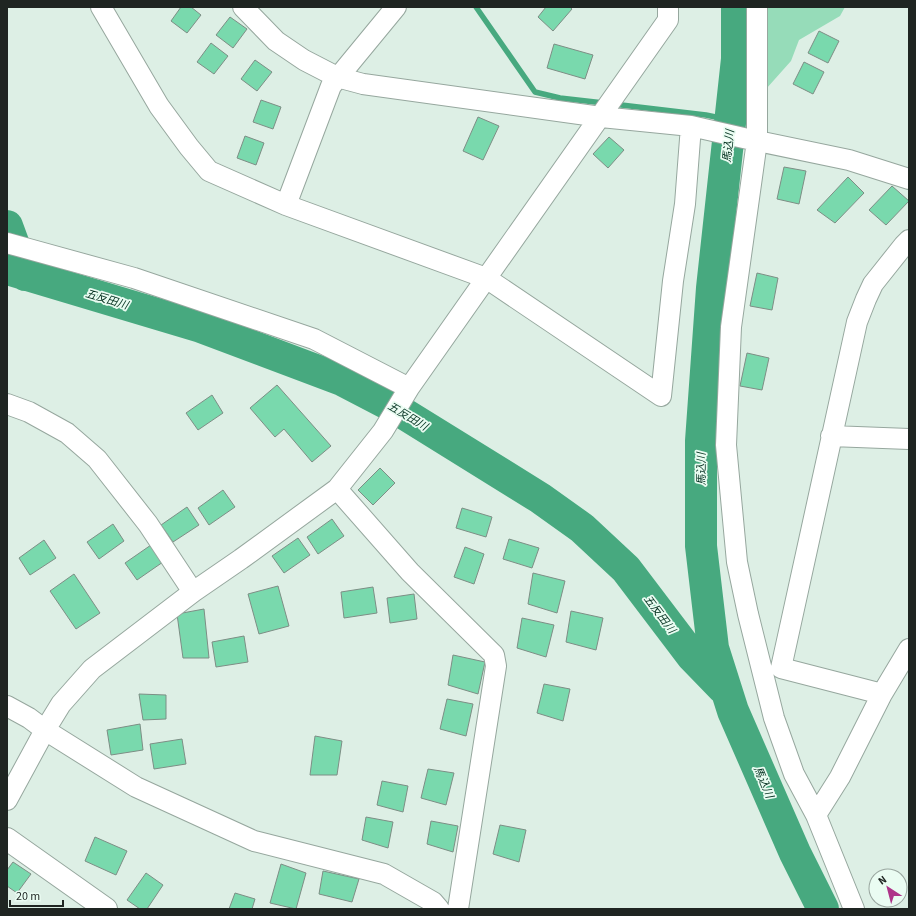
<svg xmlns="http://www.w3.org/2000/svg" width="916" height="916" viewBox="0 0 916 916" font-family="'Source Sans 3','Noto Sans JP',sans-serif">
<style>
.green{fill:#96dcb9}
.lines{fill:none;stroke-linecap:round;stroke-linejoin:round}
.stream{stroke:#47a97f;stroke-width:5.5}
.river{stroke:#47a97f;stroke-width:32}
.building{fill:#79d9ad;stroke:#7d8e85}
.minor-casing{stroke:#96a79e;stroke-width:22}
.major-casing{stroke:#96a79e;stroke-width:24}
.minor{stroke:#fff;stroke-width:20}
.major{stroke:#fff;stroke-width:22}
.labels{text-anchor:middle;stroke-width:3.5;stroke-linejoin:round;paint-order:stroke}
.water-label{font-size:11px;font-style:italic;fill:#053221;stroke:#eafcf2}
</style>
<rect width="100%" height="100%" fill="#ddefe5"/>
<path class="green" d="M763 7H845L840 16 799 40 791 61 757 99Z"/>
<g class="lines">
<path class="stream" d="M476 7 535 92 560 98 604 103
M613 104 706 115 730 120"/>
<path class="river" d="M737 7V59L712 288 701 441V546L713 648 733 711 795 853 823 909
M7 226 25 275
M7 269 201 327 342 380 390 405 540 498 582 528 626 569 692 656 723 688"/>
</g>
<path class="building" d="M181 7H191L201 15 187 33 171 21Z
M546 7H570L572 9 553 31 538 17Z
M230 17 247 29 233 48 216 35Z
M819 31 839 41 828 63 808 53Z
M211 43 228 56 214 74 197 62Z
M554 44 593 55 585 79 547 68Z
M255 60 272 72 257 91 241 79Z
M804 62 824 72 813 94 793 84Z
M261 100 281 107 273 129 253 122Z
M478 117 499 126 483 160 463 151Z
M245 136 264 143 256 165 237 158Z
M609 137 624 150 608 168 593 154Z
M784 167 806 171 799 204 777 199Z
M848 177 864 193 835 223 817 210Z
M892 186 909 201 886 225 869 210Z
M757 273 778 278 772 310 750 306Z
M747 353 769 358 762 390 740 386Z
M277 385 331 446 312 462 284 429 275 437 250 408Z
M212 395 223 413 198 430 186 413Z
M380 468 395 483 373 505 358 490Z
M223 490 235 507 209 525 198 508Z
M187 507 199 525 173 542 161 525Z
M462 508 492 517 486 537 456 528Z
M332 519 344 536 318 554 307 537Z
M113 524 124 541 99 559 87 542Z
M298 538 310 555 284 573 272 556Z
M509 539 539 548 532 568 503 559Z
M44 540 56 558 30 575 19 558Z
M151 545 163 562 137 580 125 563Z
M465 547 484 554 474 584 454 577Z
M533 573 565 581 557 613 528 604Z
M74 574 100 613 76 629 50 591Z
M278 586 289 626 259 634 248 594Z
M373 587 377 613 344 618 341 592Z
M414 594 417 619 390 623 387 598Z
M204 609 209 658H183L177 614Z
M571 611 603 618 596 650 566 642Z
M522 618 554 625 546 657 517 648Z
M244 636 248 662 216 667 212 642Z
M453 655 485 662 478 694 448 685Z
M544 684 570 689 563 721 537 713Z
M139 694 166 695V719L143 720Z
M447 699 473 704 466 736 440 729Z
M140 724 143 750 111 755 107 730Z
M315 736 342 741 337 775H310Z
M182 739 186 764 154 769 150 744Z
M428 769 454 773 446 805 421 798Z
M382 781 408 786 403 812 377 805Z
M366 817 393 822 388 848 362 840Z
M431 821 458 826 453 852 427 844Z
M500 825 526 830 519 862 493 854Z
M95 837 127 851 116 875 85 861Z
M13 862 31 874 17 893 7 886V870Z
M281 864 306 873 296 909 270 903Z
M323 871 359 879 352 902 319 894Z
M146 873 163 885 147 909H140L127 900Z
M235 893 255 899 252 909H229Z"/>
<g class="lines">
<defs>
<path id="minor" d="M101 7 159 106 189 147 209 171 286 205 486 278 661 396 673 281 685 204 691 126
M243 7 276 41 304 60 337 77 363 84 601 117 691 126 748 139 849 160 909 179
M757 7V141L731 327 726 445 737 562 748 614 774 718 794 774 816 815 854 909
M286 205 331 86 396 7
M7 243 134 278 314 339 409 388
M7 404 29 412 67 433 97 459 148 524 193 592
M831 436 909 439
M337 489 410 572 494 655 496 666 458 909
M882 694 781 668 857 322 866 299 873 284 904 245 909 240
M7 706 29 718 45 730 136 787 254 841 384 874 433 902 439 909
M7 800 45 730 61 704 92 669 193 592 241 559 337 489 383 431 409 388 668 20V7
M816 815 840 777 882 694 909 649"/>
<path id="major" d="M7 839 106 909"/>
</defs>
<use href="#minor" class="minor-casing"/>
<use href="#major" class="major-casing"/>
<use href="#minor" class="minor"/>
<use href="#major" class="major"/>
</g>
<g class="labels">
<g class="water-label">
<text transform="translate(728 146) rotate(-84)" y="4">馬込川</text>
<text transform="translate(107 299) rotate(17)" y="4">五反田川</text>
<text transform="translate(408 416) rotate(31)" y="4">五反田川</text>
<text transform="translate(701 469) rotate(-90)" y="4">馬込川</text>
<text transform="translate(660 614) rotate(53)" y="4">五反田川</text>
<text transform="translate(764 782) rotate(67)" y="4">馬込川</text>
</g>
</g>
<rect width="916" height="916" fill="none" stroke="#1f2522" stroke-width="16"/>
<g transform="translate(888 888) rotate(324)"><circle r="19" fill="#eafcf2" stroke="#99a69f"/>
<path d="M0-3L7 15L0 10L-7 15Z" fill="#ae3489"/>
<text y="-6" font-size="11" font-weight="bold" text-anchor="middle" fill="#1f2522">N</text>
</g>
<path d="M10 900v6h53v-6" fill="none" stroke="#1f2522" stroke-width="2"/>
<text x="16" y="900" font-size="12" fill="#1f2522" stroke="#eafcf2" stroke-width="3" paint-order="stroke">20 m</text>
</svg>
